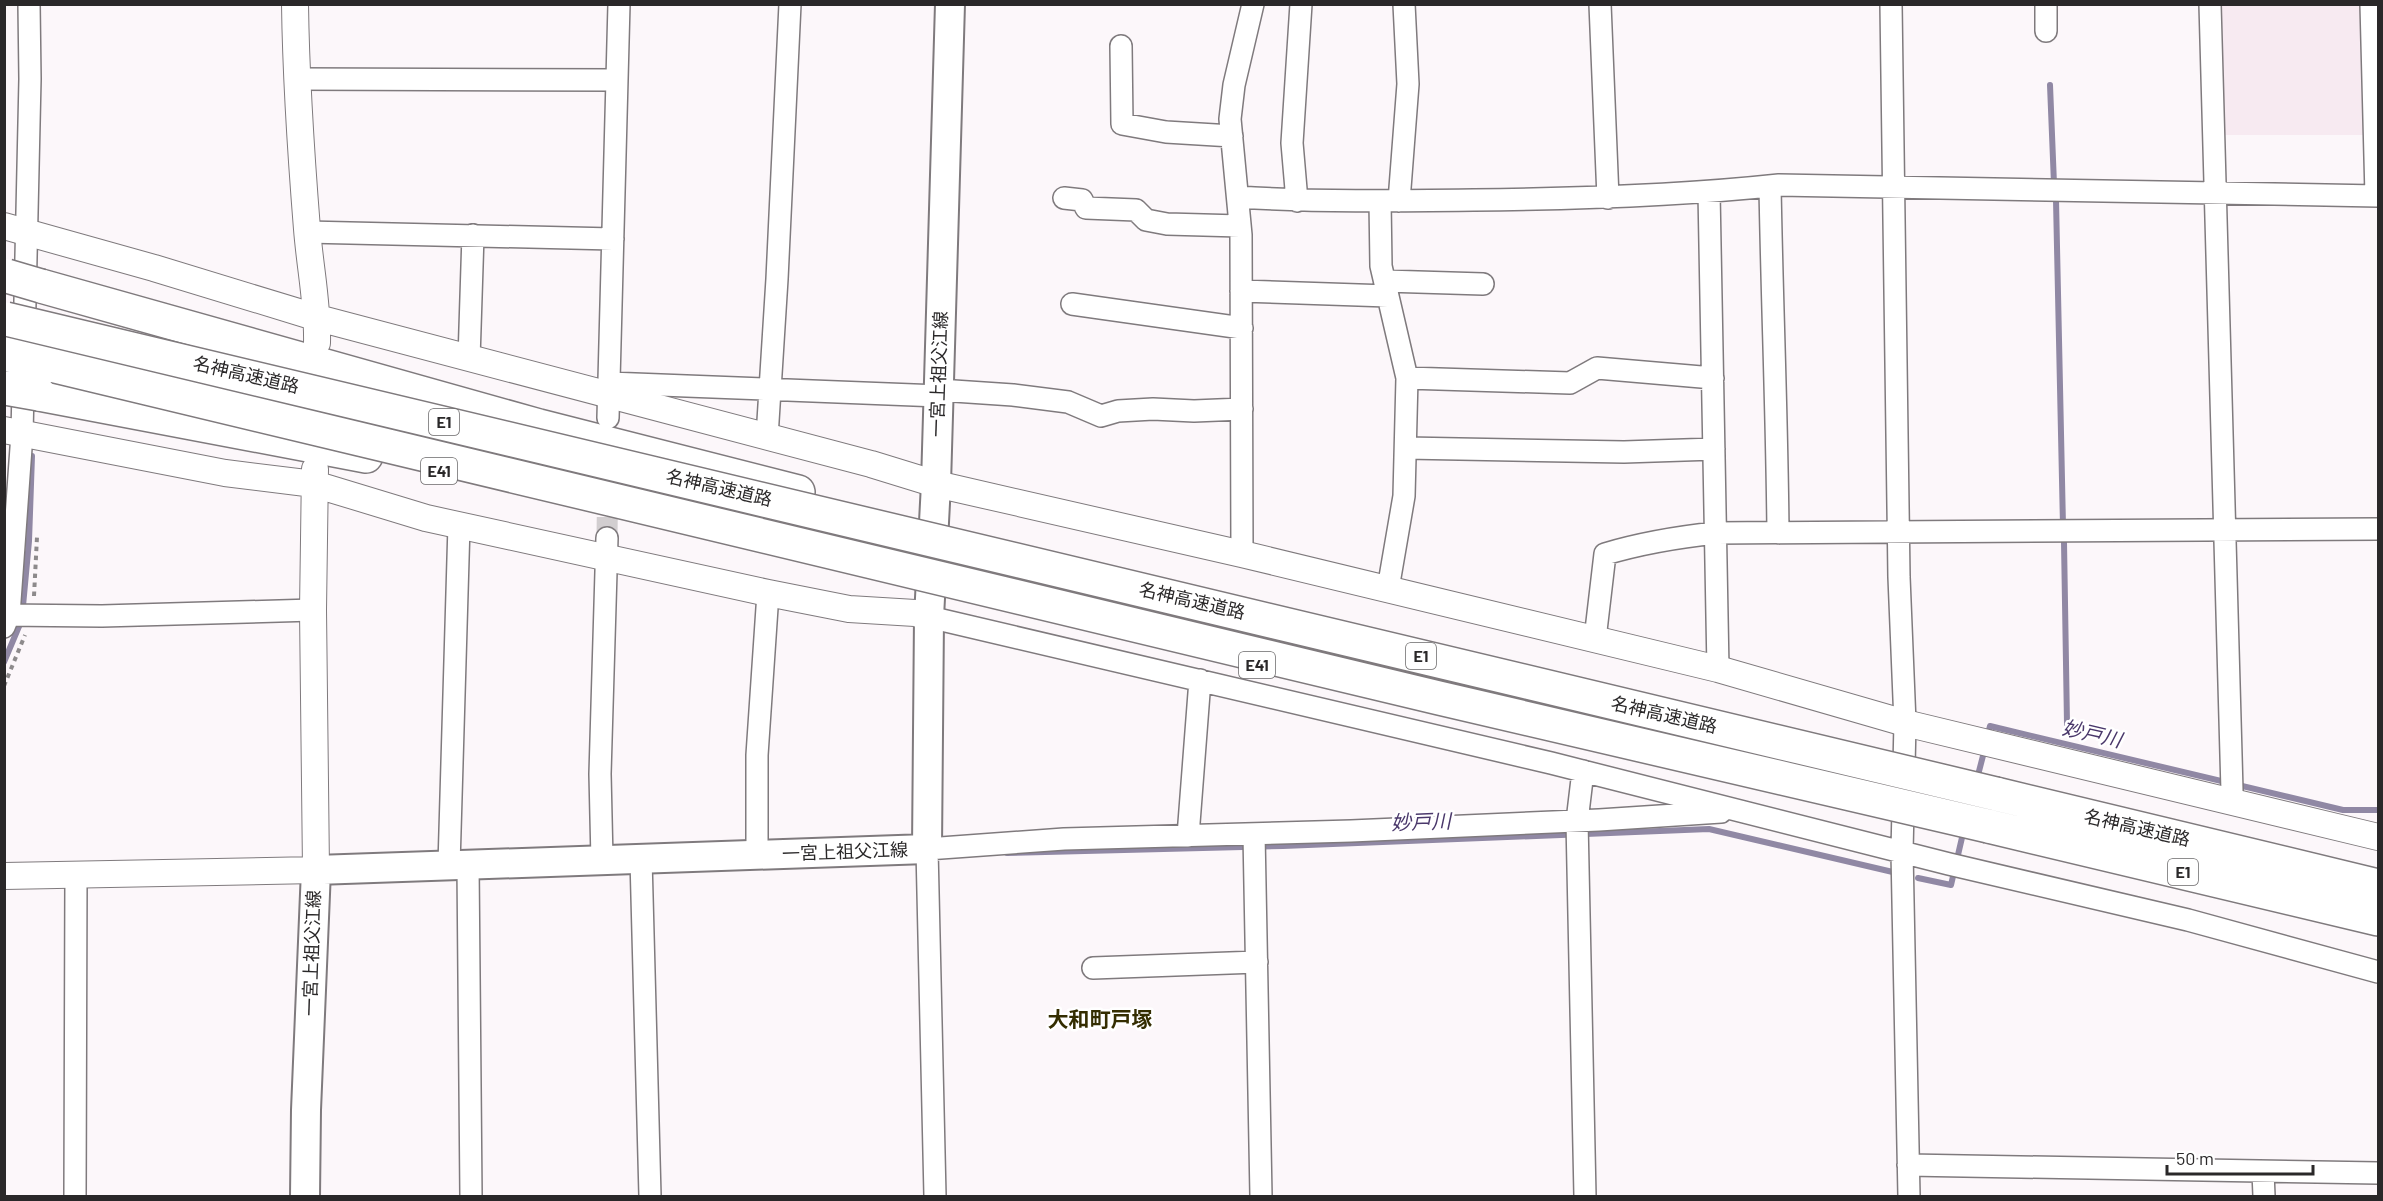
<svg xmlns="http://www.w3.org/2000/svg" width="2383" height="1201" viewBox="0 0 2383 1201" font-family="Barlow,'Noto Sans JP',sans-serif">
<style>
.built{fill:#f7eaf1}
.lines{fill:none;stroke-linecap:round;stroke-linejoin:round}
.stream{stroke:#9088a4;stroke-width:6}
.minor-tunnel{stroke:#d2ced0;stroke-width:21;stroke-dasharray:21 10;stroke-linecap:butt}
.minor-casing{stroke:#7f7a7d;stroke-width:24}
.tertiary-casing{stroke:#7f7a7d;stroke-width:28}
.secondary-casing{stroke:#7f7a7d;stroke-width:32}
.motorway-casing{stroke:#7f7a7d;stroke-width:36}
.path{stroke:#8d8a8b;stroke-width:4;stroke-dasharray:4.5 4.5;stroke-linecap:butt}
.minor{stroke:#fff;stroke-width:21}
.tertiary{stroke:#fff;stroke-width:26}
.secondary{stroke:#fff;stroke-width:28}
.motorway{stroke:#fff;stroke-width:33}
.motorway-bridge-casing{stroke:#7f7a7d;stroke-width:36;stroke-linecap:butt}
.motorway-bridge{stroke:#fff;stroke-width:33}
.labels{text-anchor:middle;stroke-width:5;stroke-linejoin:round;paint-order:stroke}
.shield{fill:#fff;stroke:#6a6869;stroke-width:1.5}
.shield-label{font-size:16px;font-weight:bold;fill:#2a2829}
.street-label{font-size:18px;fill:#2a2829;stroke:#fff}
.water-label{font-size:20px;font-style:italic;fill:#4a386b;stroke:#fff}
.quarter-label{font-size:21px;font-weight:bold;fill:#342d01;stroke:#fff}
</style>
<rect width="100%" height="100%" fill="#fcf7fa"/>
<path class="built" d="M2221 5H2373L2376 135H2224Z"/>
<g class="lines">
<path class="stream" d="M2050 85 2054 184
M2056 200 2063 526
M2064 542 2067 724
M23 606 29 541 32 456
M4 662 20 624
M1987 738 1990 726 2343 810H2378
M1977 779 1985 748
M1007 853 1283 846 1709 829 1897 873
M1918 878 1951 885 1964 829"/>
<path class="minor-tunnel" d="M607 538 608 452"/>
<defs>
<path id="minor" d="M1600 4 1608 198
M1891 4 1899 577 1905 723 1902 852 1909 1196
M2210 4 2232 791 2230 801
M2371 4 2376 196
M2046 31V4
M1121 46 1122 124 1166 132 1232 136
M296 79 617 80
M1770 186C1772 302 1777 417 1778 533
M1709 192 1718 669
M1238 197C1317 202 1395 201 1474 200 1576 199 1677 196 1779 185L2378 196
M1064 198 1082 200 1086 208 1136 210 1146 220 1167 224 1240 226
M1297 201 1292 143 1301 4
M1380 201 1381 266 1407 378 1404 496 1388 589
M1399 201 1408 84 1404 4
M307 232 613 239
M1385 281 1483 284
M1241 291 1388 296
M1072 304 1242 328
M469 359 473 235
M1407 378 1570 383 1597 368 1713 378
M609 383 939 396
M939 390 1013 395 1068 402 1101 416 1118 411 1153 409 1194 411 1242 409
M608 418 619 4
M767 437 777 279 790 4
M1406 448 1624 452 1714 449
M1242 554 1241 235 1230 119 1234 85 1253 4
M4 615 102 616 313 610
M929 617 1551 763 1949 864 2188 920 2378 972
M4 627 9 615 22 434 30 79 29 4
M1595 639 1605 554C1642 543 1678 537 1716 533L2378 529
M1583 771 1577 821 1585 1196
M1254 834 1261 1196
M1188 836 1200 680
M757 855V755L768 593
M641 859 650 1196
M602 860 600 774 607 538
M449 865 459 525
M468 865 471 1196
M1093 968 1257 962
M1908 1165 2378 1173
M2263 1172 2264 1196
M75 1196 76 875
M935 1196 927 849 1064 839 1351 831 1599 820 1721 812"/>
<path id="tertiary" d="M295 4C296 80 301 154 307 229 310 268 318 305 317 343
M4 226 154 268 318 318 871 464 936 484 1242 554 1718 669 1905 723 2378 837
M4 430 225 473 314 484 426 518 768 593 849 609 915 613 929 617
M4 876 316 870 313 610 315 469"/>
<path id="secondary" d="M305 1196 306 1110 316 870 927 849 929 617 936 484 950 4"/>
<path id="motorway" d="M41 286 539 426 798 492
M39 394 366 456
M1996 794 2378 886
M1988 826 2378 919"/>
</defs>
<use href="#minor" class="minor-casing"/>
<use href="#tertiary" class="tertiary-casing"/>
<use href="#secondary" class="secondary-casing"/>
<use href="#motorway" class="motorway-casing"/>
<path class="path" d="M34 596 37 537
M4 686 25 635"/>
<use href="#minor" class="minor"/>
<use href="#tertiary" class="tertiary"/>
<use href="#secondary" class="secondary"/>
<use href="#motorway" class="motorway"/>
<defs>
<path id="motorway-bridge" d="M7 276 41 286
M6 319 1996 794
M5 354 1439 698 1988 826
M5 388 39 394"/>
</defs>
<use href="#motorway-bridge" class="motorway-bridge-casing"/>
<use href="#motorway-bridge" class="motorway-bridge"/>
</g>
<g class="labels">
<g class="shield">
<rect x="429" y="409" width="30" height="26" rx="4.5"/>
<rect x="421" y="458" width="36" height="26" rx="4.5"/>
<rect x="1406" y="643" width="30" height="26" rx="4.5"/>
<rect x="1239" y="652" width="36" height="26" rx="4.5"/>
<rect x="2168" y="859" width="30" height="26" rx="4.5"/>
</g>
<g class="shield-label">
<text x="444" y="428">E1</text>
<text x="439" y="477">E41</text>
<text x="1421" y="662">E1</text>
<text x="1257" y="671">E41</text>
<text x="2183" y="878">E1</text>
</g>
<g class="street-label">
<text transform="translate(939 374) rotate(-88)" y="6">一宮上祖父江線</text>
<text transform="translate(246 375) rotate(13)" y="6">名神高速道路</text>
<text transform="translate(719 488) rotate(13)" y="6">名神高速道路</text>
<text transform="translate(1192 601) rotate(13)" y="6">名神高速道路</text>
<text transform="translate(1664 715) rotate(13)" y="6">名神高速道路</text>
<text transform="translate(2137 828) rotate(13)" y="6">名神高速道路</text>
<text transform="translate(845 852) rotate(-2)" y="6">一宮上祖父江線</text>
<text transform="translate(312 953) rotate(-88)" y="6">一宮上祖父江線</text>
</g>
<g class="water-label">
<text transform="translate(2092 734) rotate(13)" y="7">妙戸川</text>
<text transform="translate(1421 822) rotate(-2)" y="7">妙戸川</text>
</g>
<g class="quarter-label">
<text x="1100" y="1027">大和町戸塚</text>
</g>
</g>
<rect width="2383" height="1201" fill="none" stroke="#2a2829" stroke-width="12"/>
<path d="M2167 1165v9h146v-9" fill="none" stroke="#2a2829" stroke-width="3"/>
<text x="2176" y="1165" font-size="18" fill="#2a2829" stroke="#ffffff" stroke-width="4.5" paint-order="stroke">50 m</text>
</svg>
